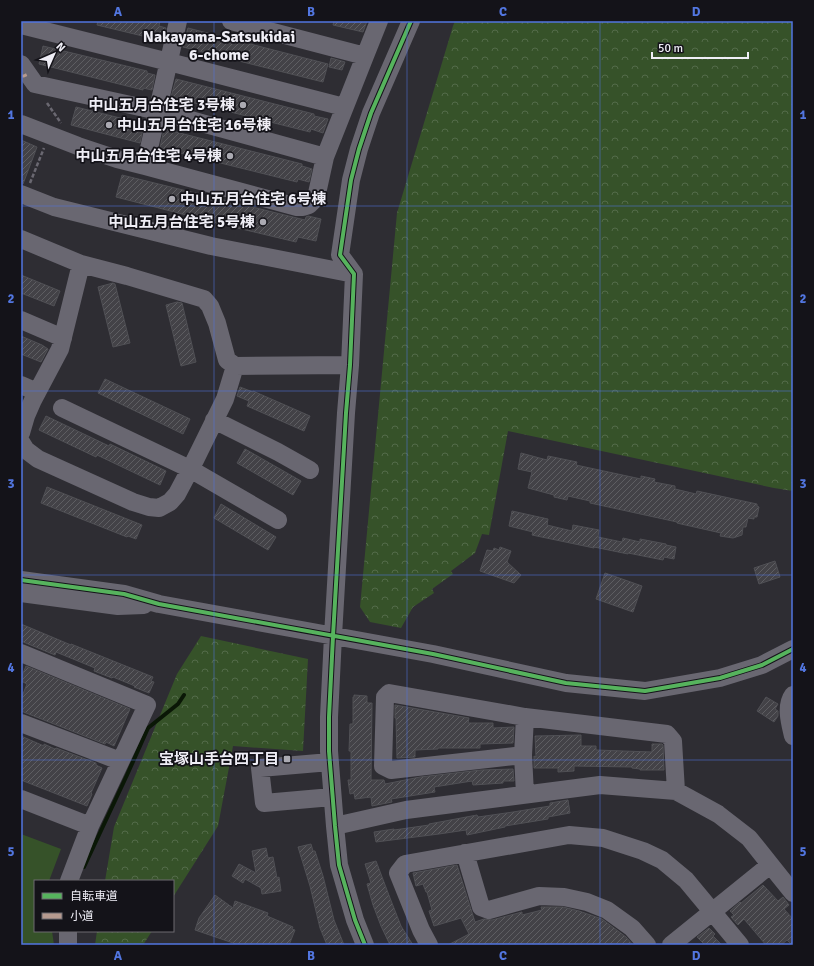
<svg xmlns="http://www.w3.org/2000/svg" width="814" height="966" viewBox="0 0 814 966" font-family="Signika,'Noto Sans JP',sans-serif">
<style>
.forest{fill:url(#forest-crowns)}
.garden{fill:#365229}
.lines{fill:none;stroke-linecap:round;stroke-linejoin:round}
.stream{stroke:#0a1706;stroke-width:4}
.building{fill:url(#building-hatch);stroke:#505055}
.path{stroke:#6a6871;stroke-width:2.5;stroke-dasharray:4 2;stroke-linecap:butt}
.minor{stroke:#696771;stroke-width:18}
.quiet{stroke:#b69a8f;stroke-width:3;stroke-dasharray:6 3;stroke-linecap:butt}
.cycleway-casing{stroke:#141319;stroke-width:6}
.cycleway{stroke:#56b35d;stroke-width:4}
.grid{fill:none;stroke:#5276e0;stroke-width:1;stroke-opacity:0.55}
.poi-dot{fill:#abaab2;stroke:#141319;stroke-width:1.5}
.labels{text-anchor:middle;stroke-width:3.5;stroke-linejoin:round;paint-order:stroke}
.poi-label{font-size:15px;font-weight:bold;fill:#efeef6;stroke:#141319;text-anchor:end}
.neighbourhood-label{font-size:16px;font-weight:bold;fill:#efeef6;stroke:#141319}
.neatline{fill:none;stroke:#5276e0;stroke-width:1.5}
.grid-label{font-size:13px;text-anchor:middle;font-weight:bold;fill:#5276e0}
</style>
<defs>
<pattern id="forest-crowns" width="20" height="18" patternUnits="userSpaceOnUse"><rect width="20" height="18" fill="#365229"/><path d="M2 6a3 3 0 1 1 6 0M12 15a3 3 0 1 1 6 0" fill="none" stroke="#536b49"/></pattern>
<pattern id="building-hatch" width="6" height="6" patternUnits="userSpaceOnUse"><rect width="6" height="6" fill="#434247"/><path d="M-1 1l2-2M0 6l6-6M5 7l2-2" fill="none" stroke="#5e5e62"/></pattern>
</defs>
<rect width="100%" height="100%" fill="#2e2d33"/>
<path class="forest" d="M455 21H793V491L774 488 508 431 489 535 482 534 475 553 451 571 453 574 432 589 434 593 413 607 401 628 370 622 360 607 397 213 453 26Z
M201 636 308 659 303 751 233 746 218 826 173 897V881H105L114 827 177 674Z
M97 931H152L143 945H95Z"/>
<path class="garden" d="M21 834 61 849 49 881H35V931H52L54 945H21Z"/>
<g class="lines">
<path class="stream" d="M84 867 127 775 148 728 178 704 184 695"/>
</g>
<path class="building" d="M98 21H160L159 26 166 28 163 39 156 37 155 39 97 25Z
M334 21H367L363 32 333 25Z
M188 28 328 64 323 82 183 47Z
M43 46 147 71V73L155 75 152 90 143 88V90L39 64Z
M331 58 345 62 342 70 329 67Z
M176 79 314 114V116L328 119 323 133 311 129 310 132 171 97Z
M76 107 144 124 140 143 71 125Z
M164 129 302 164V166L312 169 309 182 298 179 297 182 160 148Z
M21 140 37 147 23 184H21Z
M122 175 305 220 306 217 308 216 321 219 316 241 298 237 296 242 225 225 116 197Z
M21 275 60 291 54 306 21 293Z
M113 283 115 284 130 343 113 347 98 287Z
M177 302 182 303 196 362 181 366 166 305Z
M21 336 42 345 48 349 41 362 21 354Z
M105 379 190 419 183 434 98 393Z
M240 387 253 392V391L310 416 304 431 247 406 249 401 237 396Z
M46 416 109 446 110 444 166 471 160 485 97 455 96 457 39 430Z
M245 449 301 481 293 495 237 463Z
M521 453 547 460 548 456 577 462 576 465 641 479V476L655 479 654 482 675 486V489L696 494 697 491 757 504V506L759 507 757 517H754V519L748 518 746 527H743L742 535 733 538 720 536 721 533 681 524 677 523V522L590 503V501L568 496 567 500 554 497V495L528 488 532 472 518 469Z
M47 487 142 525 136 539 128 536 127 537 41 503Z
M221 504 276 537 268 550 214 518Z
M512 511 548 519 547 525 572 531 573 525 599 530 598 537 622 542 623 538 640 542V539L666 544V545L676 547 674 559 664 557 663 560 628 553V554L594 547V548L532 535 533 532 509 526Z
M500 547 511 551 507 562 521 575 514 583 480 571 487 550 493 551 494 548 499 550Z
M775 561 780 577 759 584 754 568Z
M605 573 642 586 633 612 596 599Z
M21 624 71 645V644L153 677 151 681 154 682 149 693 134 687 135 686 113 677 112 678 94 671 95 668 56 652 55 655 21 641Z
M26 666 130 709 114 746 106 742 105 744 21 711V699L27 684 21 681V678Z
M354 695 367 696V703H372L371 780H384L385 784 420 777 481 770 513 769 514 781H503V783L473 785 472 781 434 787 435 792 391 799 392 802 372 806 371 797 355 799 354 793 350 794 348 780H351V751H349L350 724H353V697H354Z
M766 697 778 704 775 709 778 711V716L774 722 757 711Z
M395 705 469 718 468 723H493V728L514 727 513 743 480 744V748H438V749L415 750V757L397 758 396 718H395Z
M581 735V746H596V750L652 752V744H662L663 745 664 770H640V769L632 768V767L574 766V771L558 772V768H534V756L536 757 535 736Z
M21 736 44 746V744L55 749 56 748 96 763V765L102 768 91 793 92 794 87 806 21 780Z
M568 800 570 813 548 817V819L505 826V827L467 835 466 830 439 834 376 842 374 832 394 829V830L429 825V824L477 815 478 817 513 812 550 806V803Z
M311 844 313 851H315L323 876 334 920 344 945H327L320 928 310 886 298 847Z
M266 848 268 858 273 857 277 878 279 877 281 891 262 894 261 888 245 879 243 883 232 876 239 864 256 873 252 851Z
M376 861 390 898 401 926 413 945H390L381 926 373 905 367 884 371 883 365 864Z
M457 865 475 922 484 919 492 920 522 912V915L542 910 541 907H563L579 911 602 919 626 937 633 945H448L469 934 461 918 434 926 429 911 432 910 427 892H426L423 884 416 886 413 873Z
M763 885 778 901 783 897 789 905 784 909 793 919V945H792L787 940 781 945H766L744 919 738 925 731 917 734 915 730 911 740 902 741 903Z
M215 895 233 908 235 901 268 913 267 916 293 927 292 929 295 930 289 945H239L195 930 199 918Z
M709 928 715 934 713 936 722 945H705L697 937Z"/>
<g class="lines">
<path class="path" d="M47 103 61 123
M30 183 44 148"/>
<path class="minor" d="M21 25 169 62 344 107
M365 56 379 21
M21 64 35 84 158 111 325 157
M21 124 78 146 117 159 145 166 297 207H303L309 205 316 198 325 157 365 56 231 21
M145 166 178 21
M21 194 54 207 211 246 354 274
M21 239 81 264 127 276 204 299 210 306 217 323 227 360 235 366 350 365
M21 320 63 338
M21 385 37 392
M62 408 190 469 278 520
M214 420 278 452 310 470
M21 433 26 416 33 400 60 349 81 264
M21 442 26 450 38 459 133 502 149 507 159 508 170 502 177 494 195 460 225 399 235 366
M21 580 124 594 159 604 433 654 566 683 645 691 720 678 762 665 793 649
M21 593 118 606 144 605
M21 653 147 705 90 826 69 881
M793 695C785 706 790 723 793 736
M525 717 523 755 391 770 383 766 385 697 389 693 525 717 667 734 673 741 676 791
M21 723 120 761
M523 755 525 794
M330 762 260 768 264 803 332 797
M21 799 90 826
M335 826 406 810 600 785 676 791 718 814 749 838 793 893
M465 853 481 907 489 910 539 896 564 897 587 902 607 910 632 928 647 945
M68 931V945
M365 945 355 920 339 865 335 826 329 751V717L333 636 346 413 350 365 354 274 340 255 351 180 359 149 371 113 411 21
M429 945 421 930 398 873 405 864 569 835 603 838 643 851 662 860 686 880 740 945
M671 945 770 865"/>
<path class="quiet" d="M21 76H24L28 74"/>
<defs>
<path id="cycleway" d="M21 580 124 594 159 604 433 654 566 683 645 691 720 678 762 665 793 649
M365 945 355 920 339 865 335 826 329 751V717L333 636 346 413 350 365 354 274 340 255 351 180 359 149 371 113 411 21"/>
</defs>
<use href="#cycleway" class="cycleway-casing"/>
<use href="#cycleway" class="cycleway"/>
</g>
<path class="grid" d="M214 21V945M407 21V945M600 21V945M21 206H793M21 391H793M21 575H793M21 760H793"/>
<g class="poi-dot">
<circle cx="243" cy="105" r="4"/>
<circle cx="109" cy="125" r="4"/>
<circle cx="230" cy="156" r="4"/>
<circle cx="172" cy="199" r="4"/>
<circle cx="263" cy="222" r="4"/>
<rect x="283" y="755" width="8" height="8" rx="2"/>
</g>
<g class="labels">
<g class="poi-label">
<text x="235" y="110">中山五月台住宅 3号棟</text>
<text x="117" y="130" text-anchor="start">中山五月台住宅 16号棟</text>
<text x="222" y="161">中山五月台住宅 4号棟</text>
<text x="180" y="204" text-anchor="start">中山五月台住宅 6号棟</text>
<text x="255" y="227">中山五月台住宅 5号棟</text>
<text x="279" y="764">宝塚山手台四丁目</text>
</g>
<g class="neighbourhood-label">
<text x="219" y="42">Nakayama-Satsukidai<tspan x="219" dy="18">6-chome</tspan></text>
</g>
</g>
<rect width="814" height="966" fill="none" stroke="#141319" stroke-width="44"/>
<rect x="34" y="880" width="140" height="52" fill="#141319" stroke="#6c6b71"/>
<rect x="42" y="893" width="20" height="6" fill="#56b35d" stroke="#6c6b71"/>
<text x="70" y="900" font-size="12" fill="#efeef6">自転車道</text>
<rect x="42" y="913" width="20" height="6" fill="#b69a8f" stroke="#6c6b71"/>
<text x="70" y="920" font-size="12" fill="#efeef6">小道</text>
<g transform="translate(54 54) rotate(45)" stroke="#141319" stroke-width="3" paint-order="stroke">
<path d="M0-3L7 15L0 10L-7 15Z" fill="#efeef6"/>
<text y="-6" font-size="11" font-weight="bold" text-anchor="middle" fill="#efeef6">N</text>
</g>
<path d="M652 52v6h96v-6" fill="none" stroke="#efeef6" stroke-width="2"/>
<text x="658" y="52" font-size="12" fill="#efeef6" stroke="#141319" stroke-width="3" paint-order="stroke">50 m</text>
<rect x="22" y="22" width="770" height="922" class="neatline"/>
<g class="grid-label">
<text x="118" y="16">A</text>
<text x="311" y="16">B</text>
<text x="503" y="16">C</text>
<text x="696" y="16">D</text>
<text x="11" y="119">1</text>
<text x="803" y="119">1</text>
<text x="11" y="303">2</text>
<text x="803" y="303">2</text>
<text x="11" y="488">3</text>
<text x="803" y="488">3</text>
<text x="11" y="672">4</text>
<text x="803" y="672">4</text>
<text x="11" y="856">5</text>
<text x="803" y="856">5</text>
<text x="118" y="960">A</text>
<text x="311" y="960">B</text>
<text x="503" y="960">C</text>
<text x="696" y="960">D</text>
</g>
</svg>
